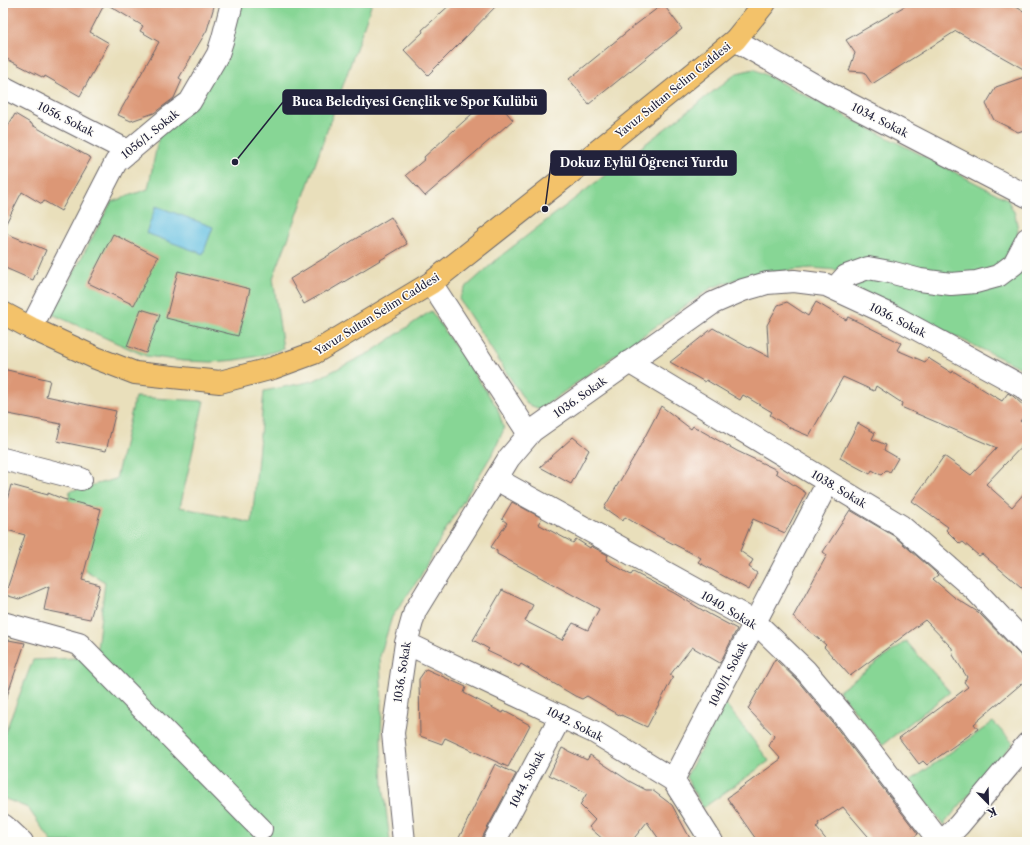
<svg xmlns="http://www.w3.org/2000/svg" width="1030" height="845" viewBox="0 0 1030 845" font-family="'Libre Caslon Text',serif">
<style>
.green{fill:#87d695;stroke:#547c68}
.water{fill:#63bfe1;stroke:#42708e}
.building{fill:#dc9776}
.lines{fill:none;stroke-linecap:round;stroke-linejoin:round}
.minor-casing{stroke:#686468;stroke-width:24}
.major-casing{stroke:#686468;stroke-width:24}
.minor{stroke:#fff;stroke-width:22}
.major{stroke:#f3c26a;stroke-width:22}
.labels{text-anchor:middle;stroke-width:3;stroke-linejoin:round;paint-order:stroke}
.street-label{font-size:11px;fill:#22223b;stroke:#fdfcf7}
.leader{fill:none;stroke:#22223b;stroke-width:1.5}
.callout-dot{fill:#22223b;stroke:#fdfcf7;stroke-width:1.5}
.callout{fill:#22223b;stroke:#22223b;stroke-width:1.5}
.callout-label{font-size:12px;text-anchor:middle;font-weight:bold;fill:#fff}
</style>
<rect width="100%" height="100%" fill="#fdfcf7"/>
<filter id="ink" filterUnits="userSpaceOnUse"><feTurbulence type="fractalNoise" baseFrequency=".025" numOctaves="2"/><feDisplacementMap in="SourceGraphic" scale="8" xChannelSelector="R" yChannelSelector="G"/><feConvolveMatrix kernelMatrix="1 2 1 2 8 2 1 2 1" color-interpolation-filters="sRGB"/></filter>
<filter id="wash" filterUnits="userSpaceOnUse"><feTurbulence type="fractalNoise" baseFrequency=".012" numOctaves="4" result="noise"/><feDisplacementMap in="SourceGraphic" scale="16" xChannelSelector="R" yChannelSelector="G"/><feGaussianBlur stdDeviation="0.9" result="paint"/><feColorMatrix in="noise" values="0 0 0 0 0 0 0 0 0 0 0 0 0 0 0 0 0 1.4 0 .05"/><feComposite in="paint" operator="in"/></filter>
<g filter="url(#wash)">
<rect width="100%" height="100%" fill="#e9dfbb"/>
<path class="green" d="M241 3H372L298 213 273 278 283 349 259 356 236 360 212 362 184 361 146 356 52 314 111 202 148 189 159 135Z
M754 69 1007 199 1015 214 1018 230 1016 242 1009 255 994 267 974 275 934 274 868 260 836 270 812 268 752 274 711 288 635 341 540 409 527 404 459 299 465 288 502 255 737 73Z
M1027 264V374L1021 368 851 286 865 275 977 291 1007 284 1025 268Z
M431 311 497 407 504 429 494 451 442 536 420 577 392 617 380 656 382 704 381 742 383 785 390 842H52L28 808 3 798V738L33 660 96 657 105 582 62 556 70 491 116 479 135 397 204 401 180 507 252 523 264 391 313 381 371 352Z
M906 641 950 692 882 745 839 691Z
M725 703 769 761 703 808 686 777Z
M993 722 1013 743 943 825 910 781Z"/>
<path class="water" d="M156 206 213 227 203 254 146 233Z"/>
<g id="blocks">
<path class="building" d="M3 3H215L207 30 179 78 182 80 174 98 154 113 131 121 118 115 159 42 140 31 143 26 105 3 90 32 109 43 80 96 45 76 44 78 3 57Z
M452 3H499L462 41 428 75 404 50 423 32 422 30Z
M910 3H1009L1027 13V71L956 31 872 84 864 72 849 71 855 53 846 40Z
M663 4 682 29 589 104 569 79 634 26Z
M1027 76V129L1018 132 994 120 986 104 996 87Z
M492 96 513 120 425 196 406 175 425 159 424 157 444 139Z
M15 114 32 124V125L91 158 61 211 44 201 42 204 22 192 3 229V135Z
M391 217 407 244 327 292V291L304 304 290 279Z
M3 232 46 250 33 280 3 267Z
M113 234 158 257 134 305 88 283Z
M178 271 250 289 238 336 166 318Z
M787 302 808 316 816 302 846 320 848 317 901 343 897 350 925 362 928 358 952 373 953 371 1002 401 1008 393 1013 396 1027 409V413L1020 421 1027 427V441L986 484 1012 507 1027 490V592L982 554 979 556 963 542 960 544 946 530 948 527 912 501 944 456 971 475 997 448 901 407 902 403 876 386 874 391 843 377 809 436 790 428 770 415 772 412 743 395 740 400 706 380 705 382 670 362 713 328 749 348 750 347 769 357 767 325 778 305Z
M141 309 160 315 146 353 127 346Z
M3 369 50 380 46 396 116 411 106 451 57 441 61 424 3 413Z
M661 406 691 429 693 426 737 451 777 470 776 473 806 493 785 533 753 519 740 551 753 560 749 567 757 573 749 590 698 562 701 558 650 532 625 517 623 521 604 508 638 450Z
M858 423 875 433 872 439 886 445 884 450 898 458 890 472 886 470 881 475 872 470 870 474 840 458Z
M573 437 589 450 571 484 540 467Z
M11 485 48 495V493L63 499 101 509 82 580 100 585 90 619 44 610 49 586 19 599 5 595 25 535 3 529V515Z
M512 502 542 518 538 524 570 541 573 543 576 539 590 548 591 546 608 555 606 560 631 575 633 572 674 593 709 614 737 629 720 663 692 647 670 675 673 677 647 727 621 715V716L587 696 582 699 575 696 521 664 519 667 504 659 487 651 489 649 473 640 502 590 533 605 525 621 562 640 573 623 588 630 599 609 497 554V551L491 547 507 523 502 519Z
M850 510 894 536 934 571 938 575 933 579 954 597 978 612 1027 662V679L974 724 978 729 927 765 923 761 919 764 899 738 968 687 964 682 967 677 953 655 952 648 925 620 850 676 824 647 826 645 793 617 827 555 823 552Z
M3 639 25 643 6 699 3 698Z
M775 659 797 680 833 723 918 834 908 842H873L843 807 818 823 819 825 816 827 828 842H758L727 798 781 759 769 746 774 736 748 709Z
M426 669 466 687 464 693 503 713 504 711 530 725 508 767 445 738 442 744 420 736 419 679Z
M562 748 587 760 590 755 629 781 646 790H652L672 805 692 842H661L647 822 631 842H606L589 827 595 820 580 805 587 793 549 775Z
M495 764 516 774 483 836 482 842H457Z"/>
</g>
</g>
<g filter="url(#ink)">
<use href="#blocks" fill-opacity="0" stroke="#686468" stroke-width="1"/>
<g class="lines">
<defs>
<path id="minor" d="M735 40 830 94 1027 196
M3 87 128 151
M431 283 529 434
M835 288 846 276 868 268 890 272 920 280 951 284 976 282 998 276 1014 264 1027 239
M31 328 116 162 171 116 190 102 218 54 223 38 232 3
M629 362 901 526 975 590 1027 645
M3 459 81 479
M496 479 755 622 806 671 843 715 940 842
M3 623 79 644 261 829
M406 643 596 733 673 780 712 842
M673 780 828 482
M3 825 8 829 22 842
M404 842 393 733 406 643 415 611 509 458 532 431 713 303 743 290 767 283 794 281 826 285 893 316 1023 387 1027 391
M494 842 561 716
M942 842 959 825 1027 744"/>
<path id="major" d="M3 313 31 328 96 358 135 373 220 382 273 368 314 353 431 283 579 166 735 40 765 3"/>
</defs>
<use href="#minor" class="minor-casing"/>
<use href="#major" class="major-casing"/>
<use href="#minor" class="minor"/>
<use href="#major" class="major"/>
</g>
</g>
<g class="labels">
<g class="street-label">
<text transform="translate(673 90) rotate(-39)" y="4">Yavuz Sultan Selim Caddesi</text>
<text transform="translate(66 119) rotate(27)" y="4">1056. Sokak</text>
<text transform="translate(880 120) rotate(27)" y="4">1034. Sokak</text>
<text transform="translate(150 134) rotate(-39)" y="4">1056/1. Sokak</text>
<text transform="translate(377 314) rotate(-32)" y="4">Yavuz Sultan Selim Caddesi</text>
<text transform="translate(898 320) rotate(27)" y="4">1036. Sokak</text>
<text transform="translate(580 397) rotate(-35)" y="4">1036. Sokak</text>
<text transform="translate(839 489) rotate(31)" y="4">1038. Sokak</text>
<text transform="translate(729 610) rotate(31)" y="4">1040. Sokak</text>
<text transform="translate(402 672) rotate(-81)" y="4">1036. Sokak</text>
<text transform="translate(728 674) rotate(-63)" y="4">1040/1. Sokak</text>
<text transform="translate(575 724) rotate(27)" y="4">1042. Sokak</text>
<text transform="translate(527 779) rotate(-62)" y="4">1044. Sokak</text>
</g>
</g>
<path class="leader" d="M235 162L283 102M545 209L551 163"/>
<g class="callout-dot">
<circle cx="235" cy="162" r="4"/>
<circle cx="545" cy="209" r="4"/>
</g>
<g class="callout">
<rect x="283" y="90" width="263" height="24" rx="4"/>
<rect x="551" y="151" width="185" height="24" rx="4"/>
</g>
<g class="callout-label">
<text x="415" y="106">Buca Belediyesi Gençlik ve Spor Kulübü</text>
<text x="644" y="167">Dokuz Eylül Öğrenci Yurdu</text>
</g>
<rect width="1030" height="845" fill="none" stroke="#fdfcf7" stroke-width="16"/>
<g transform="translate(988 803) rotate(157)" stroke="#fdfcf7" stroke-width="3" paint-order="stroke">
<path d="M0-3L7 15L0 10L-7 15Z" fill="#22223b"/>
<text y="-6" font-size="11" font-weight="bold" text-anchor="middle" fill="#22223b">K</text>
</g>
</svg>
